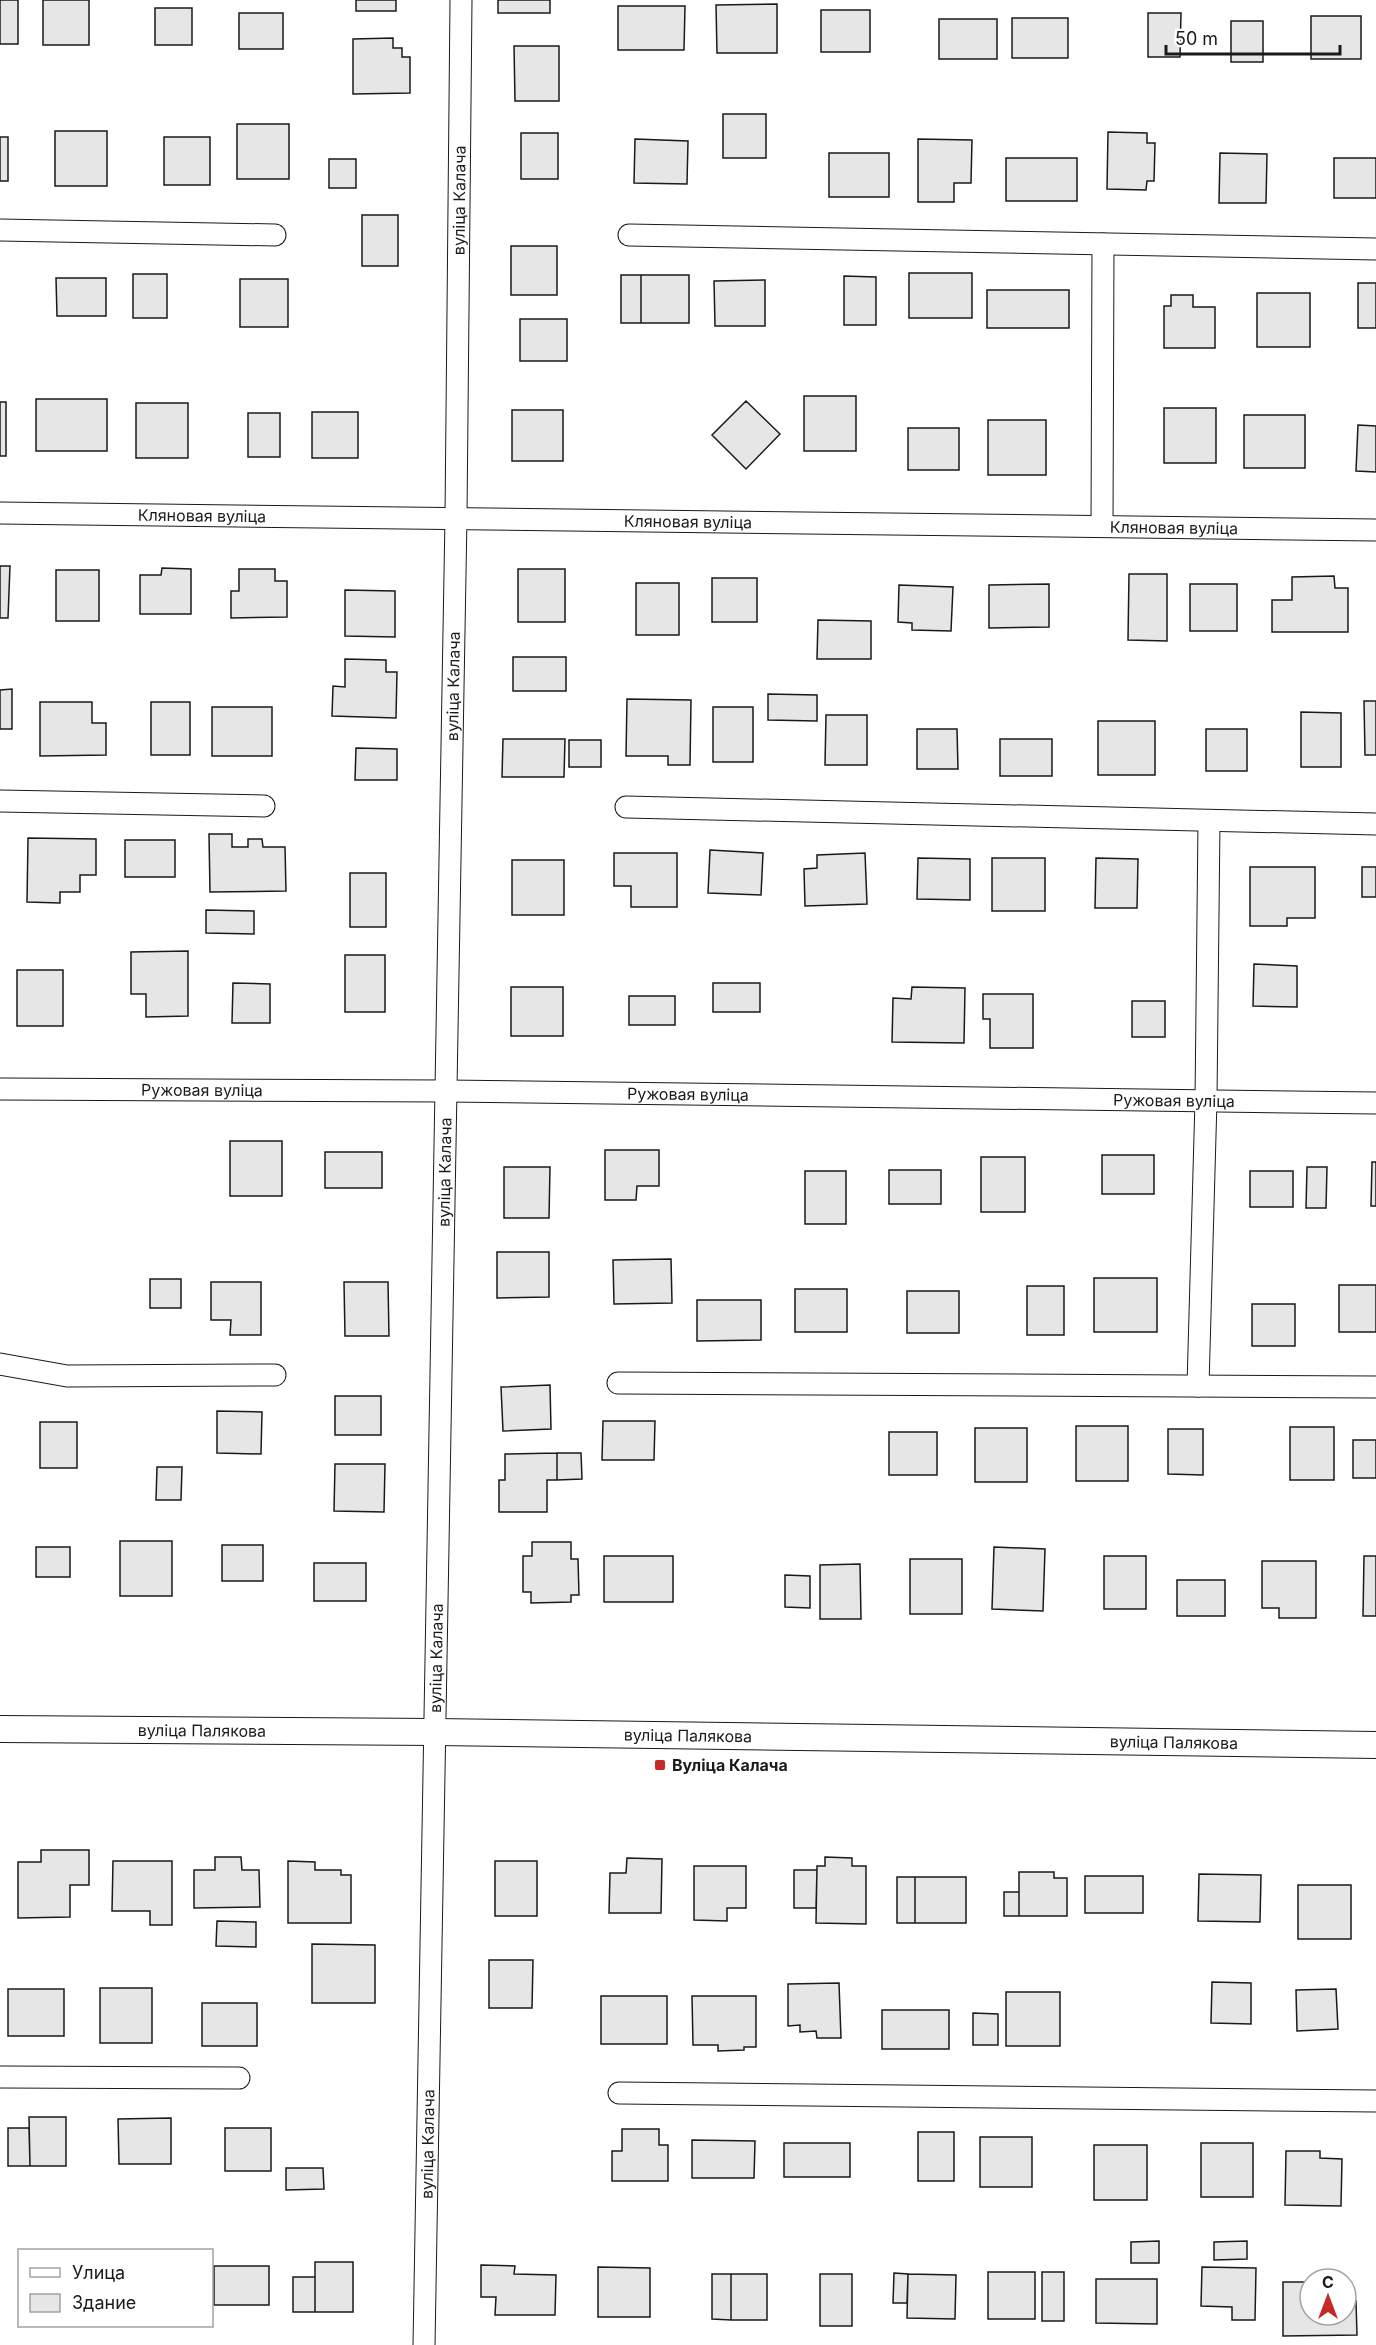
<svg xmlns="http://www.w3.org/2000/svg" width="1376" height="2345" viewBox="0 0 1376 2345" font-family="Inter,sans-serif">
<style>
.building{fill:#e6e6e6;stroke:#1a1a1a;stroke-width:1.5}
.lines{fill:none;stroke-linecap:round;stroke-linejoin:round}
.minor-casing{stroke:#1a1a1a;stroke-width:23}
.tertiary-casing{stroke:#1a1a1a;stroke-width:28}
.minor{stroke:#fff;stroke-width:21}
.tertiary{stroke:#fff;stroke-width:26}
.poi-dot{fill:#c62828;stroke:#fff;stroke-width:2}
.labels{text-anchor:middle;stroke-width:4.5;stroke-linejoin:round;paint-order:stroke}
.street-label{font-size:16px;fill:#1a1a1a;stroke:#fff}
.poi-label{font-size:16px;font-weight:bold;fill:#1a1a1a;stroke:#fff;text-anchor:start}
</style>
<rect width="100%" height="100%" fill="#fff"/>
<path class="building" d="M0 0H18V44H0Z
M43 0H89V45H43Z
M356 0H396V11H356Z
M498 0H550V13H498Z
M777 4V53H717L716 5Z
M618 6H685L684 50H618Z
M155 8H192V45H155Z
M821 10H870V52H821Z
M239 13H283V49H239Z
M1148 13H1181L1180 57H1148Z
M1311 16H1361V59H1311Z
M1012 18H1068V58H1012Z
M939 19H997V59H939Z
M1231 21H1263V62H1231Z
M393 38V48H402V57H410V93L353 94V39Z
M514 46H559V101H515Z
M723 114H766V158H723Z
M237 124H289V179H237Z
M55 131H107V186H55Z
M1108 132 1147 133V143H1155L1154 181H1147L1146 190 1107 189Z
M521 133H558V179H521Z
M0 137H8V181H0Z
M164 137H210V185H164Z
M635 139 688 141 687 184 634 183Z
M918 139 972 140 971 183H954V202H918Z
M829 153H889V197H829Z
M1220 153 1267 154 1266 203H1219Z
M1006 158H1077V201H1006Z
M1334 158H1376V198H1334Z
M329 159H356V188H329Z
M362 215H398V266H362Z
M511 246H557V295H511Z
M909 273H972V318H909Z
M133 274H167V318H133Z
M621 275H641V323H621Z
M641 275H689V323H641Z
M844 276 876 277V325H844Z
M56 278H106V316H57Z
M240 279H288V327H240Z
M765 280V326H715L714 281Z
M1358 283H1376V328H1358Z
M987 290H1069V328H987Z
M1257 293H1310V347H1257Z
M1171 295H1193V307H1215V348H1164V306H1171Z
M520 319H567V361H520Z
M804 396H856V451H804Z
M36 399H107V451H36Z
M746 401 780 434 746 469 712 435Z
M0 402H6V456H0Z
M136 403H188V458H136Z
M1164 408H1216V463H1164Z
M512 410H563V461H512Z
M312 412H358V458H312Z
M248 413H280V457H248Z
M1244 415H1305V468H1244Z
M988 420H1046V475H988Z
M1358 425 1376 426V472L1356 471Z
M908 428H959V470H908Z
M0 566H10L8 618H0Z
M162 568 191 569V614H140V575H161Z
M239 569H275V581H287V617L231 618V591H239Z
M518 569H565V622H518Z
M56 570H99V621H56Z
M1129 574H1167V641L1128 640Z
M1334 576 1335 588H1348V632H1272V600H1292V577Z
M712 578H757V622H712Z
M636 583H679V635H636Z
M1049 584V627L989 628V585Z
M1190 584H1237V631H1190Z
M899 585 953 587 951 631 912 630V623L898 622Z
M345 590 395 591V637L345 636Z
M818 620 871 621V659H817Z
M513 657H566V691H513Z
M345 659 386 660V672H397L396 718 332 716 333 686 345 687Z
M12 689V729H0V690Z
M768 694 817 695V721L768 720Z
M627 699 691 700 690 765H668V756H626Z
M1364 701H1376V755H1365Z
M40 702H92V723H106V755L40 756Z
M151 702H190V755H151Z
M212 707H272V756H212Z
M713 707H753V762H713Z
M1301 712 1341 713V767H1301Z
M826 715H867V765H825Z
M1098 721H1155V775H1098Z
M917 729H957L958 769H917Z
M1206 729H1247V771H1206Z
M503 739H565L564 777H502Z
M1000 739H1052V776H1000Z
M569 740H601V767H569Z
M356 748 397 749V780H355Z
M209 834H232V847H248V839H262L263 847H285L286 891 210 892Z
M28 838 96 839V875H80V892H60V903L27 902Z
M125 840H175V877H125Z
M710 850 763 853 761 895 708 893Z
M614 853H677V907H631V886H614Z
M865 853 867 904 805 906 804 869 817 868V855Z
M918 858 970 859V900L917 899Z
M992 858H1045V911H992Z
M1096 858 1138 859 1137 908H1095Z
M512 860H564V915H512Z
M1250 867H1315V918H1287V926H1250Z
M1362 867H1376V897H1362Z
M350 873H386V927H350Z
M206 910 254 911V934L206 933Z
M188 951V1016L146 1017V994H131V952Z
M345 955H385V1012H345Z
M1254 964 1297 966V1007L1253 1006Z
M17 970H63V1026H17Z
M233 983 270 984V1023H232Z
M713 983H760V1012H713Z
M511 987H563V1036H511Z
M912 987 965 988 964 1043 892 1042 893 998 911 999Z
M983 994H1033V1048H990V1019H983Z
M629 996H675V1025H629Z
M1132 1001H1165V1037H1132Z
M230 1141H282V1196H230Z
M605 1150H659V1186H637L636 1200H605Z
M325 1152H382V1188H325Z
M1102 1155H1154V1194H1102Z
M981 1157H1025V1212H981Z
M1372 1162H1376V1206H1371Z
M504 1167H550L549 1218H504Z
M1307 1167H1327L1326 1208H1306Z
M889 1170H941V1204H889Z
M805 1171H846V1224H805Z
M1250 1171H1293V1207H1250Z
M497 1252H549V1297L497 1298Z
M671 1259 672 1303 614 1304 613 1260Z
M1094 1278H1157V1332H1094Z
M150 1279H181V1308H150Z
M211 1282H261V1335H230L231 1320H211Z
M344 1282H388L389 1336H345Z
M1339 1285H1376V1332H1339Z
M1027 1286H1064V1335H1027Z
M795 1289H847V1332H795Z
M907 1291H959V1333H907Z
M697 1300H761V1340L697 1341Z
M1252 1304H1295V1346H1252Z
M550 1385 551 1429 503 1431 501 1387Z
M335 1396H381V1435H335Z
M217 1411 262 1412 261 1454 217 1453Z
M603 1421H655L654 1460H602Z
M40 1422H77V1468H40Z
M1076 1426H1128V1481H1076Z
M1290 1427H1334V1480H1290Z
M975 1428H1027V1482H975Z
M1168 1429H1203V1475L1168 1474Z
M889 1432H937V1475H889Z
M1353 1440H1376V1478H1353Z
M557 1453V1480H547V1512H499V1480H505V1454Z
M557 1453H581L582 1479 557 1480Z
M335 1464H385L384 1512 334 1511Z
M157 1467H182L181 1500H156Z
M120 1541H172V1596H120Z
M532 1542H571V1559H578L579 1595H571V1602L531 1603V1592H523V1556H532Z
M222 1545H263V1581H222Z
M36 1547H70V1577H36Z
M994 1547 1045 1549 1043 1611 992 1609Z
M604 1556H673V1602H604Z
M1104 1556H1146V1609H1104Z
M1364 1556H1376V1616H1363Z
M910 1559H962V1614H910Z
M1262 1561H1316V1618H1279V1608H1262Z
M314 1563H366V1601H314Z
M860 1564 861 1619H820V1565Z
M785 1575 810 1576V1608L785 1607Z
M1177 1580H1225V1616H1177Z
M41 1850H89V1885H70V1917L18 1918V1862H41Z
M215 1857H241L242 1870H259L260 1907 194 1908V1870H215Z
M825 1857 852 1858V1866H866V1924L816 1923 817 1866H825Z
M627 1858 662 1859 661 1913H609L610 1873H626Z
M113 1861H172V1925H150V1911H112Z
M288 1861 315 1862V1870H341V1875H351V1923H288Z
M495 1861H537V1916H495Z
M694 1866H746V1908H727V1921L694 1920Z
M794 1870H817L816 1908H794Z
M1019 1872H1054V1878H1067V1916H1019Z
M1199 1874 1261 1875 1260 1922 1198 1921Z
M1085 1876H1143V1913H1085Z
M897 1877H915V1923H897Z
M915 1877H966V1923H915Z
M1298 1885H1351V1939H1298Z
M1004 1892H1019V1916H1004Z
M217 1921 256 1922V1947L216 1946Z
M312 1944 375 1945V2003H312Z
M489 1960H533L532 2008H489Z
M1212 1982 1251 1983V2024L1211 2023Z
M839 1983 841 2038H817L816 2031 800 2032V2025L788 2026V1984Z
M100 1988H152V2043H100Z
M8 1989H64V2036H8Z
M1336 1989 1338 2029 1297 2031 1296 1990Z
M1006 1992H1060V2046H1006Z
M601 1996H667V2044H601Z
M692 1996H756V2047H744V2050L718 2051V2045H693Z
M202 2003H257V2046H202Z
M882 2010H949V2049H882Z
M973 2013 998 2014V2045H973Z
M29 2117H66V2166H30Z
M171 2118V2164H119L118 2119Z
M8 2128H29L30 2166H8Z
M225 2128H271V2171H225Z
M622 2129H659V2145H668V2181H612V2151H622Z
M918 2132H954V2181H918Z
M980 2137H1032V2187H980Z
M692 2140 755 2141 754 2178H692Z
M784 2143H850V2177H784Z
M1201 2143H1253V2197H1201Z
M1094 2145H1147V2200H1094Z
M1286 2151H1320V2158L1342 2159 1341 2206 1285 2205Z
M286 2168H323L324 2189 286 2190Z
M1159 2241V2263H1131V2242Z
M1247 2241V2259L1214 2260V2242Z
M315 2262H353V2312H315Z
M481 2265 515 2266 514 2274 556 2275 555 2315H495L496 2297H481Z
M214 2266H269V2305H214Z
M598 2267 650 2268V2317H598Z
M1202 2267 1256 2268 1255 2320H1232V2307L1201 2306Z
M988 2272H1035V2319H988Z
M1042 2272H1064V2321H1042Z
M894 2273 908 2274 907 2303H893Z
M712 2274H731V2320L712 2319Z
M731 2274H767V2320H731Z
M820 2274H852V2326H820Z
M908 2274 956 2275 955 2319 907 2318Z
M293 2277H315V2312H293Z
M1096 2279H1157V2324L1096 2323Z
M1283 2282H1310V2315H1346V2301H1356L1357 2335 1283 2336Z"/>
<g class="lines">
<defs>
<g id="minor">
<path d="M0 230 275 235"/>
<path d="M629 235 1376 249"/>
<path id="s1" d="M0 513 1376 530"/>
<path d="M1102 526 1103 244"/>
<path d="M0 801 264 806"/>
<path d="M626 807 1376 824"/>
<path id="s2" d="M0 1089 446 1091 1376 1103"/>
<path d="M0 1364 67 1376 275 1375"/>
<path d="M618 1383 1376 1387"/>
<path d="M1198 1386 1206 1100 1209 822"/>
<path d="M0 2077 239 2078"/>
<path d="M619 2093 1376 2101"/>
<path id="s3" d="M424 2345 456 517 461 0"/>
</g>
<g id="tertiary">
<path id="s4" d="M0 1729 435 1732 1376 1745"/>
</g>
</defs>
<use href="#minor" class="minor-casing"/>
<use href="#tertiary" class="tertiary-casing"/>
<use href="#minor" class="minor"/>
<use href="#tertiary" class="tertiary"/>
</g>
<rect class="poi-dot" x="654" y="1759" width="12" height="12" rx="3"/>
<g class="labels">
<g class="street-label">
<text dy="6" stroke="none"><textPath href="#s3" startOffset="2145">вуліца Калача</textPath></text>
<text dy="6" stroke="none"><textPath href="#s1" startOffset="202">Кляновая вуліца</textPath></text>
<text dy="6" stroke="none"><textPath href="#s1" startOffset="688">Кляновая вуліца</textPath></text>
<text dy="6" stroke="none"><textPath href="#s1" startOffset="1174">Кляновая вуліца</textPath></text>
<text dy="6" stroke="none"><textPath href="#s3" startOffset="1659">вуліца Калача</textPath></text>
<text dy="6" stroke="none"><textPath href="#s2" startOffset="202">Ружовая вуліца</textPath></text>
<text dy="6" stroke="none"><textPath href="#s2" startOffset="688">Ружовая вуліца</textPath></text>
<text dy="6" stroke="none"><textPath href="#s2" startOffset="1174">Ружовая вуліца</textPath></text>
<text dy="6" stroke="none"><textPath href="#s3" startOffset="1173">вуліца Калача</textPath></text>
<text dy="6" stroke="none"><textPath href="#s3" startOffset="687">вуліца Калача</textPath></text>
<text dy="6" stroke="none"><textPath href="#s4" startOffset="202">вуліца Палякова</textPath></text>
<text dy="6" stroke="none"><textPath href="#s4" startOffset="688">вуліца Палякова</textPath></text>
<text dy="6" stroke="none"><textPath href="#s4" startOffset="1174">вуліца Палякова</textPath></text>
<text dy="6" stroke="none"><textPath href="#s3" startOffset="201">вуліца Калача</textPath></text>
</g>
<g class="poi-label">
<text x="672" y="1771">Вуліца Калача</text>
</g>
</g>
<rect x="18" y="2249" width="195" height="78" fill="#ffffff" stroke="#a3a3a3" stroke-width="1.5"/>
<rect x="30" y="2268" width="30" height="9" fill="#ffffff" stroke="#a3a3a3" stroke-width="1.5"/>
<text x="72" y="2279" font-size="18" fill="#1a1a1a">Улица</text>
<rect x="30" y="2294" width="30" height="18" fill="#e6e6e6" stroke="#a3a3a3" stroke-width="1.5"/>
<text x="72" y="2309" font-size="18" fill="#1a1a1a">Здание</text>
<g transform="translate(1328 2297)"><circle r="28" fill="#ffffff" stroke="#a3a3a3" stroke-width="1.5"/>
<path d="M0-4.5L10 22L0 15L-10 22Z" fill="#c62828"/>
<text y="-9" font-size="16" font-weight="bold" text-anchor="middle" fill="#1a1a1a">С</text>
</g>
<path d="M1166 45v9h174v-9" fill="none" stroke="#1a1a1a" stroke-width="3"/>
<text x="1175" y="45" font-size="18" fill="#1a1a1a" stroke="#ffffff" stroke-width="4.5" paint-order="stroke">50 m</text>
</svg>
